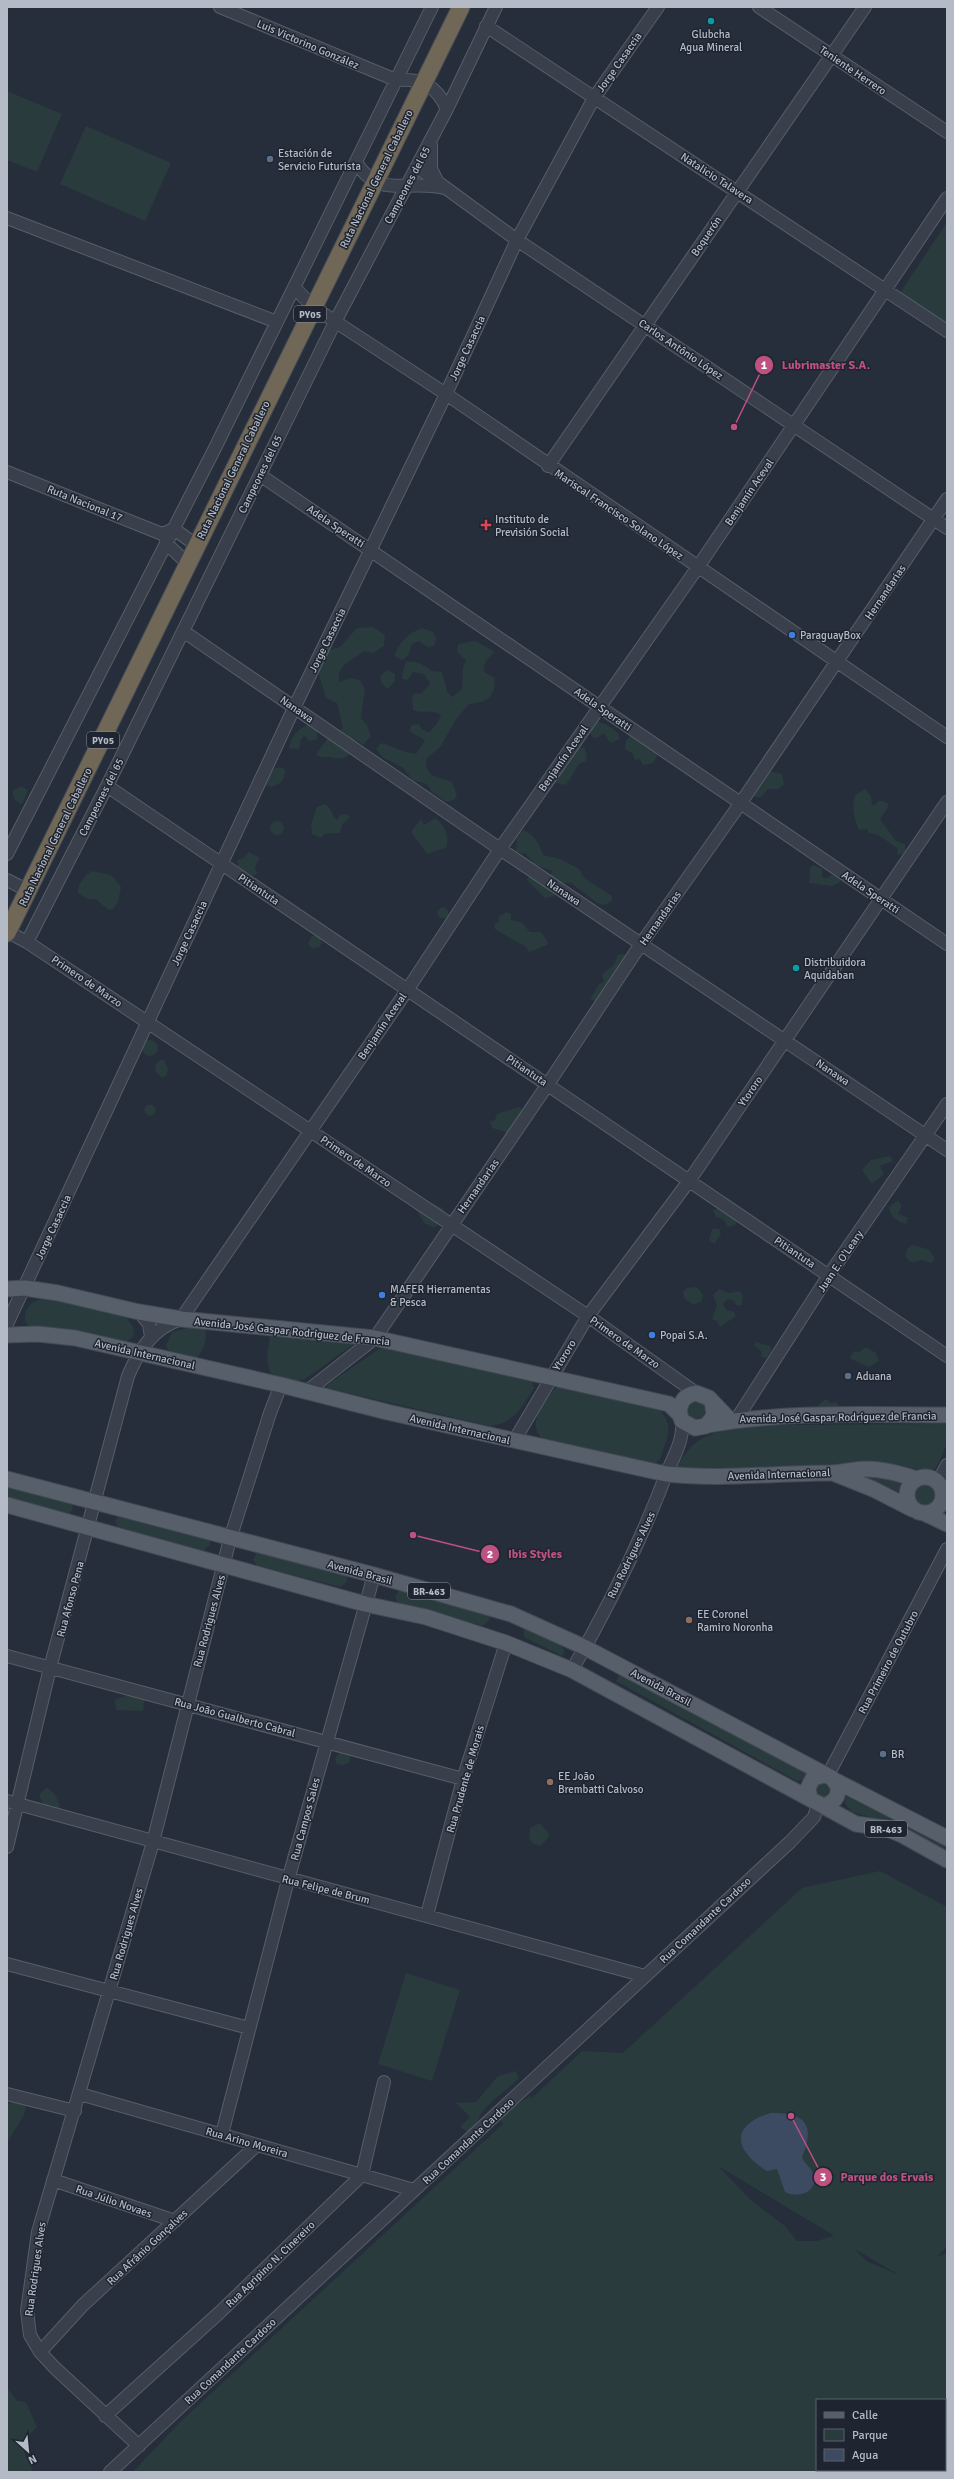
<svg xmlns="http://www.w3.org/2000/svg" width="954" height="2479" viewBox="0 0 954 2479" font-family="Signika,sans-serif">
<style>
.green{fill:#293b3d;fill-rule:evenodd}
.water{fill:#3d4b62}
.lines{fill:none;stroke-linecap:round;stroke-linejoin:round}
.minor-casing{stroke:#575e69;stroke-width:14}
.major-casing{stroke:#424954;stroke-width:17}
.highway-casing{stroke:#444b56;stroke-width:19}
.minor{stroke:#39404b;stroke-width:12}
.major{stroke:#575f6b;stroke-width:15}
.highway{stroke:#706757;stroke-width:17}
.culture-dot{fill:#0f9aa8;stroke:#1e2530;stroke-width:1.5}
.service-dot{fill:#5c6f8a;stroke:#1e2530;stroke-width:1.5}
.health-dot{fill:#e0444e;stroke:#1e2530;stroke-width:1.5}
.shop-dot{fill:#3f7fe0;stroke:#1e2530;stroke-width:1.5}
.education-dot{fill:#8d6e63;stroke:#1e2530;stroke-width:1.5}
.labels{text-anchor:middle;stroke-width:3;stroke-linejoin:round;paint-order:stroke}
.shield{fill:#1e2530;stroke:#888e99;stroke-width:1}
.shield-label{font-size:10px;font-weight:bold;fill:#b5bbc6}
.poi-label{font-size:11px;fill:#b5bbc6;stroke:#1e2530;text-anchor:start}
.street-label{font-size:11px;fill:#b5bbc6;stroke:#1e2530}
.leader{fill:none;stroke:#bd5180;stroke-width:1.5}
.callout-dot{fill:#bd5180;stroke:#1e2530;stroke-width:1.5}
.mark-label{font-size:12px;text-anchor:middle;font-weight:bold;fill:#fff}
.callout-label{font-size:12px;text-anchor:middle;font-weight:bold;fill:#bd5180;stroke:#1e2530;stroke-width:3;stroke-linejoin:round;paint-order:stroke}
</style>
<rect width="100%" height="100%" fill="#262e3b"/>
<path class="green" d="M7 91 62 114 37 172 7 160Z
M86 126 171 163 145 221 60 184Z
M947 222V324L900 293Z
M373 627 385 635 384 646 373 653 364 651C352 661 337 664 339 682L350 678 360 680 365 689 361 718 367 725 371 736 363 745 355 739 357 742C347 759 347 760 328 757 322 757 320 758 316 754L328 738 343 728 337 703 326 698 318 671 319 663 329 650 340 647 357 628Z
M422 628 433 632 436 638 434 646 427 647 419 641 412 644 408 656 402 660 394 656C400 641 407 634 422 628Z
M475 641 495 652C488 658 483 663 484 672L495 678C495 698 488 702 469 704L455 721 441 746 426 759C425 779 439 776 452 782L457 795 454 800 446 802 432 792 427 784 413 780 402 767 382 757 376 749 381 743C393 746 403 753 416 754L425 740 409 731 412 725 419 724 422 730 429 732 437 724 441 715C433 709 422 714 413 710L412 696 416 693 421 694 430 684 424 674 413 672 408 680 402 679 403 670 406 662C414 660 426 665 431 671L442 672 447 691 452 697 462 689 463 667 466 660 457 652 458 644Z
M388 670 395 674V681L388 689 381 683 380 676Z
M595 721C604 724 618 728 620 739L610 743 604 733 597 738 592 737 590 730Z
M307 725 316 729 318 739 309 741 305 735 301 739 299 749 289 748C291 736 296 731 307 725Z
M632 735 655 750 657 756 653 763 643 765 640 759 635 760 633 754 625 749 626 740Z
M584 747 587 754 586 761 579 764 566 785 556 783 555 779 568 765 576 749Z
M278 767 285 769C285 780 281 784 271 787L266 785 272 770Z
M769 771 782 774 784 785 778 789H768L761 797H755L753 793Z
M22 786 28 790 22 804 15 800 12 791Z
M865 789 871 796 872 805C879 805 877 796 888 804L887 809 880 819 896 841 905 844V853L897 855 898 848C887 843 881 833 868 833V829L859 830C854 817 851 809 855 795Z
M325 804C332 808 331 815 337 820L340 815 346 814 350 817 342 825 340 833 325 834 321 838 312 834 311 824 317 807Z
M435 818C446 826 448 834 447 847L427 854 411 832 421 819 424 825Z
M270 828a7 7 0 1 1 14 0a7 7 0 1 1-14 0Z
M523 830C535 835 539 843 543 855L560 859 579 869 584 878 612 896V901L604 905 597 903 571 883H561C559 893 555 897 545 898L526 879 534 874 550 879 552 871 535 865 525 853 522 854 516 851 517 838Z
M249 852 260 858 255 867 257 873 254 876 238 869 237 860 244 858Z
M813 865 822 869V877L827 878 831 875H839L840 882 832 886 809 883 810 868Z
M92 871 111 875 121 887 118 902 113 909 109 910 95 899H88L78 893C77 885 85 875 92 871Z
M437.5 913a5.5 5.5 0 1 1 11 0a5.5 5.5 0 1 1-11 0Z
M507 912 511 914V920L521 922 530 932H541L548 942 547 945 529 952 526 947 495 929 494 924 499 922V916Z
M312 936H319L322 943 319 947 312 949 308 944Z
M623 954 628 956 601 997 596 1001 590 999 599 984 604 982 602 974 614 965 618 955Z
M142 1048a8 8 0 1 1 16 0a8 8 0 1 1-16 0Z
M160 1060H164L168 1069 167 1075 162 1078 156 1072 155 1066Z
M144.5 1110a5.5 5.5 0 1 1 11 0a5.5 5.5 0 1 1-11 0Z
M519 1107 523 1111 509 1133 492 1128 490 1122 495 1120 497 1114Z
M890 1156 893 1161 880 1166 884 1174 872 1184 862 1170 871 1160Z
M898 1200 902 1206 898 1214 908 1218 906 1224C897 1222 890 1216 889 1207Z
M416 1201 427 1207 431 1203 443 1208 445 1218 434 1228 424 1223 417 1211 411 1206Z
M720 1208 737 1221 735 1225 728 1227 723 1219 716 1217 713 1210Z
M712 1229H719L721 1234 714 1244 709 1240Z
M912 1245 928 1249 934 1257V1261L931 1263 921 1260 913 1263 909 1261 905 1256 907 1249Z
M696 1287 703 1294 702 1301 693 1305 684 1298 683 1292 687 1288Z
M719 1289 729 1293 740 1291 743 1296 742 1305 737 1306 733 1300 728 1299 723 1304 727 1311H733L736 1316 720 1327 717 1321 712 1319 717 1305 713 1295Z
M46 1298 125 1316 134 1328 133 1337 124 1343 32 1328 25 1322C23 1308 32 1300 46 1298Z
M194 1326 205 1327C208 1340 204 1349 196 1359L168 1350 166 1345 172 1332Z
M273 1335 352 1342 354 1344 305 1379 297 1381 271 1374C265 1362 268 1350 270 1337Z
M756 1342 770 1346 771 1351 767 1358 762 1357 761 1351 754 1345Z
M382 1347 532 1382 534 1388C522 1407 514 1423 490 1426L327 1388V1385Z
M866 1347 876 1353 879 1361 869 1367 849 1358 854 1351 859 1352Z
M559 1387 659 1410C676 1425 665 1442 660 1460L653 1464 544 1440C525 1424 543 1405 554 1389Z
M826 1399 831 1403 836 1402 841 1410 818 1411V1405Z
M702 1400 709 1409 702 1421 691 1420C686 1413 686 1408 691 1401Z
M947 1424V1444L936 1468 930 1471 887 1464 685 1470 680 1469 678 1466C694 1433 718 1431 752 1425Z
M850 1474 875 1475 902 1482 897 1494Z
M912 1495a12 12 0 1 1 24 0a12 12 0 1 1-24 0Z
M7 1483 72 1503 73 1510 66 1516 7 1501Z
M120 1515 209 1538 210 1545 203 1551 119 1530 115 1521Z
M258 1551 347 1574V1581L341 1587 257 1566 253 1560Z
M400 1590 490 1615 489 1620 483 1626 398 1605 395 1596Z
M524 1622 553 1635 565 1651 562 1656 524 1637Z
M623 1668 812 1771 804 1780 797 1781 616 1681Z
M138 1691 145 1697 143 1711 116 1710 115 1700C123 1696 130 1696 138 1691Z
M343 1750 350 1753V1762L344 1765 336 1764 335 1758Z
M830 1781 832 1796 819 1799 813 1788 814 1784Z
M46 1788C55 1792 57 1798 60 1807L53 1812 44 1807 39 1795Z
M849 1794 947 1842V1858L876 1819 852 1812 845 1804V1798Z
M540 1823 550 1835 541 1846 533 1844 529 1838 530 1828Z
M880 1871 947 1907V2246L937 2257 947 2253V2472H133L180 2422 503 2124 498 2117 530 2096 532 2098 582 2051 623 2053 802 1888ZM718 2166 833 2235V2236L817 2241H797L785 2226 753 2202ZM855 2249 899 2275 866 2261ZM817 2400H945V2470H817Z
M406 1973 460 1990 432 2081 378 2064Z
M516 2071 519 2078C507 2092 479 2106 477 2125L468 2132 460 2127 470 2117 456 2103 476 2102 498 2076Z
M19 2101 26 2106 24 2115 7 2143V2104Z
M7 2388 17 2401 26 2402 37 2427 24 2441 23 2450 31 2465 32 2472H7Z"/>
<path class="water" d="M771 2113C805 2113 816 2124 802 2157 804 2164 810 2166 813 2173 820 2192 799 2199 785 2192L777 2169 767 2171C733 2150 730 2125 771 2113Z"/>
<g class="lines">
<defs>
<path id="minor" d="M220 7 396 80C421 78 437 86 447 109
M759 7 947 132
M486 26 947 331
M431 145V169L437 181
M356 162C379 200 407 179 444 188
M417 167 517 240 947 528
M7 218 277 322
M294 287 313 307 446 394 947 737
M548 466 865 7
M7 472 162 534 174 529 196 545
M260 475 947 944
M165 537 168 545 187 563
M183 631 500 849 947 1150
M107 786 947 1356
M7 854 214 450 432 7
M7 880 29 891
M8 932 27 942 588 1316 696 1393
M27 942 107 786 336 320 447 109 496 7
M139 1312 149 1324 151 1337
M7 1324 294 708 446 394 517 240 594 98 658 7
M306 1392 375 1338 548 1084 641 944 740 804 947 499
M736 1420 829 1275 947 1104
M514 1441 588 1316 689 1181 947 802
M938 1482 947 1465
M7 1656 463 1779
M572 1670C608 1608 640 1543 666 1475 673 1457 684 1441 682 1421
M828 1775 947 1549
M7 1801 645 1976
M7 1847 50 1668 128 1376C139 1350 153 1328 181 1319L408 989 500 849 698 567 947 198
M427 1915 463 1779 506 1643
M7 1964 249 2028
M7 2094 75 2111
M80 2094 414 2190
M222 2134 288 1880 374 1575
M53 2180 175 2221
M40 2352 83 2305 257 2145
M105 2416 219 2313 362 2175 384 2082
M139 2446 55 2368 40 2352 30 2335 27 2311 38 2232 153 1842 230 1539 270 1413 281 1385
M110 2472 790 1842 814 1817 818 1805"/>
<path id="major" d="M7 1289 25 1288 58 1293 139 1312 181 1319 375 1338 669 1404 680 1415
M7 1335 38 1334 75 1338 281 1385 387 1412 666 1474C721 1480 776 1473 830 1473 842 1473 854 1469 866 1469 884 1469 900 1474 917 1479
M712 1401 714 1416 706 1426 695 1428 682 1421C676 1408 682 1395 696 1393L709 1398 730 1420
M708 1425C786 1411 868 1415 947 1415
M833 1473 873 1489 912 1509
M907 1495a18 18 0 1 1 36 0a18 18 0 1 1-36 0Z
M7 1479 374 1575 511 1614 584 1647 832 1778 838 1786C839 1797 834 1803 823 1806L810 1799 808 1788 813 1778 824 1775
M7 1505 365 1604 426 1617 506 1643 572 1670 810 1799
M926 1514 947 1524
M836 1781 947 1838
M823 1806 856 1824 885 1828 902 1835 947 1860"/>
<path id="highway" d="M7 933 461 7"/>
</defs>
<use href="#minor" class="minor-casing"/>
<use href="#major" class="major-casing"/>
<use href="#highway" class="highway-casing"/>
<use href="#minor" class="minor"/>
<use href="#major" class="major"/>
<use href="#highway" class="highway"/>
</g>
<g class="culture-dot">
<circle cx="711" cy="21" r="4"/>
<circle cx="796" cy="968" r="4"/>
</g>
<g class="service-dot">
<circle cx="270" cy="159" r="4"/>
<circle cx="848" cy="1376" r="4"/>
<circle cx="883" cy="1754" r="4"/>
</g>
<path class="health-dot" d="M484 519h4v4h4v4h-4v4h-4v-4h-4v-4h4z"/>
<g class="shop-dot">
<circle cx="792" cy="635" r="4"/>
<circle cx="382" cy="1295" r="4"/>
<circle cx="652" cy="1335" r="4"/>
</g>
<g class="education-dot">
<circle cx="689" cy="1620" r="4"/>
<circle cx="550" cy="1782" r="4"/>
</g>
<g class="labels">
<g class="shield">
<rect x="294" y="306" width="32" height="16" rx="3"/>
<rect x="87" y="732" width="32" height="16" rx="3"/>
<rect x="408" y="1583" width="42" height="16" rx="3"/>
<rect x="865" y="1821" width="42" height="16" rx="3"/>
</g>
<g class="shield-label">
<text x="310" y="318">PY05</text>
<text x="103" y="744">PY05</text>
<text x="429" y="1595">BR-463</text>
<text x="886" y="1833">BR-463</text>
</g>
<g class="poi-label">
<text x="711" y="38" text-anchor="middle">Glubcha<tspan x="711" dy="13">Agua Mineral</tspan></text>
<text x="278" y="157">Estación de<tspan x="278" dy="13">Servicio Futurista</tspan></text>
<text x="495" y="523">Instituto de<tspan x="495" dy="13">Previsión Social</tspan></text>
<text x="800" y="639">ParaguayBox</text>
<text x="804" y="966">Distribuidora<tspan x="804" dy="13">Aquidaban</tspan></text>
<text x="390" y="1293">MAFER Hierramentas<tspan x="390" dy="13">&amp; Pesca</tspan></text>
<text x="660" y="1339">Popai S.A.</text>
<text x="856" y="1380">Aduana</text>
<text x="697" y="1618">EE Coronel<tspan x="697" dy="13">Ramiro Noronha</tspan></text>
<text x="891" y="1758">BR</text>
<text x="558" y="1780">EE João<tspan x="558" dy="13">Brembatti Calvoso</tspan></text>
</g>
<g class="street-label">
<text transform="translate(308 44) rotate(23)" y="4">Luis Victorino González</text>
<text transform="translate(619 62) rotate(-55)" y="4">Jorge Casaccia</text>
<text transform="translate(853 70) rotate(34)" y="4">Teniente Herrero</text>
<text transform="translate(717 178) rotate(33)" y="4">Natalicio Talavera</text>
<text transform="translate(376 179) rotate(-64)" y="4">Ruta Nacional General Caballero</text>
<text transform="translate(407 185) rotate(-62)" y="4">Campeones del 65</text>
<text transform="translate(706 236) rotate(-56)" y="4">Boquerón</text>
<text transform="translate(467 348) rotate(-65)" y="4">Jorge Casaccia</text>
<text transform="translate(681 349) rotate(34)" y="4">Carlos Antônio López</text>
<text transform="translate(233 470) rotate(-64)" y="4">Ruta Nacional General Caballero</text>
<text transform="translate(260 474) rotate(-64)" y="4">Campeones del 65</text>
<text transform="translate(749 492) rotate(-56)" y="4">Benjamín Aceval</text>
<text transform="translate(85 503) rotate(22)" y="4">Ruta Nacional 17</text>
<text transform="translate(619 514) rotate(34)" y="4">Mariscal Francisco Solano López</text>
<text transform="translate(336 526) rotate(34)" y="4">Adela Speratti</text>
<text transform="translate(885 592) rotate(-56)" y="4">Hernandarias</text>
<text transform="translate(327 640) rotate(-64)" y="4">Jorge Casaccia</text>
<text transform="translate(297 709) rotate(35)" y="4">Nanawa</text>
<text transform="translate(603 709) rotate(35)" y="4">Adela Speratti</text>
<text transform="translate(563 758) rotate(-55)" y="4">Benjamín Aceval</text>
<text transform="translate(101 797) rotate(-63)" y="4">Campeones del 65</text>
<text transform="translate(55 837) rotate(-64)" y="4">Ruta Nacional General Caballero</text>
<text transform="translate(259 889) rotate(34)" y="4">Pitiantuta</text>
<text transform="translate(564 892) rotate(34)" y="4">Nanawa</text>
<text transform="translate(871 892) rotate(34)" y="4">Adela Speratti</text>
<text transform="translate(660 918) rotate(-55)" y="4">Hernandarias</text>
<text transform="translate(189 933) rotate(-65)" y="4">Jorge Casaccia</text>
<text transform="translate(87 981) rotate(34)" y="4">Primero de Marzo</text>
<text transform="translate(382 1026) rotate(-56)" y="4">Benjamín Aceval</text>
<text transform="translate(527 1070) rotate(34)" y="4">Pitiantuta</text>
<text transform="translate(833 1072) rotate(34)" y="4">Nanawa</text>
<text transform="translate(750 1091) rotate(-56)" y="4">Ytororo</text>
<text transform="translate(356 1161) rotate(34)" y="4">Primero de Marzo</text>
<text transform="translate(478 1186) rotate(-55)" y="4">Hernandarias</text>
<text transform="translate(53 1227) rotate(-65)" y="4">Jorge Casaccia</text>
<text transform="translate(795 1252) rotate(34)" y="4">Pitiantuta</text>
<text transform="translate(840 1261) rotate(-56)" y="4">Juan E. O'Leary</text>
<text transform="translate(292 1331) rotate(6)" y="4">Avenida José Gaspar Rodríguez de Francia</text>
<text transform="translate(625 1342) rotate(35)" y="4">Primero de Marzo</text>
<text transform="translate(145 1354) rotate(13)" y="4">Avenida Internacional</text>
<text transform="translate(564 1355) rotate(-58)" y="4">Ytororo</text>
<text transform="translate(838 1417) rotate(-1)" y="4">Avenida José Gaspar Rodríguez de Francia</text>
<text transform="translate(460 1429) rotate(13)" y="4">Avenida Internacional</text>
<text transform="translate(779 1474) rotate(-2)" y="4">Avenida Internacional</text>
<text transform="translate(631 1555) rotate(-64)" y="4">Rua Rodrigues Alves</text>
<text transform="translate(360 1572) rotate(15)" y="4">Avenida Brasil</text>
<text transform="translate(70 1599) rotate(-75)" y="4">Rua Afonso Pena</text>
<text transform="translate(209 1621) rotate(-75)" y="4">Rua Rodrigues Alves</text>
<text transform="translate(888 1662) rotate(-62)" y="4">Rua Primeiro de Outubro</text>
<text transform="translate(661 1687) rotate(28)" y="4">Avenida Brasil</text>
<text transform="translate(235 1717) rotate(15)" y="4">Rua João Gualberto Cabral</text>
<text transform="translate(465 1779) rotate(-74)" y="4">Rua Prudente de Morais</text>
<text transform="translate(305 1819) rotate(-75)" y="4">Rua Campos Sales</text>
<text transform="translate(326 1889) rotate(14)" y="4">Rua Felipe de Brum</text>
<text transform="translate(705 1920) rotate(-43)" y="4">Rua Comandante Cardoso</text>
<text transform="translate(126 1934) rotate(-74)" y="4">Rua Rodrigues Alves</text>
<text transform="translate(468 2141) rotate(-43)" y="4">Rua Comandante Cardoso</text>
<text transform="translate(247 2142) rotate(16)" y="4">Rua Arino Moreira</text>
<text transform="translate(114 2201) rotate(19)" y="4">Rua Júlio Novaes</text>
<text transform="translate(147 2247) rotate(-43)" y="4">Rua Afrânio Gonçalves</text>
<text transform="translate(270 2264) rotate(-44)" y="4">Rua Agripino N. Cinereiro</text>
<text transform="translate(35 2269) rotate(-82)" y="4">Rua Rodrigues Alves</text>
<text transform="translate(230 2361) rotate(-43)" y="4">Rua Comandante Cardoso</text>
</g>
</g>
<path class="leader" d="M734 427L764 365M413 1535L490 1554M791 2116L823 2177"/>
<g class="callout-dot">
<circle cx="734" cy="427" r="4"/>
<circle cx="413" cy="1535" r="4"/>
<circle cx="791" cy="2116" r="4"/>
<circle cx="764" cy="365" r="10"/>
<circle cx="490" cy="1554" r="10"/>
<circle cx="823" cy="2177" r="10"/>
</g>
<g class="mark-label">
<text x="764" y="369">1</text>
<text x="490" y="1558">2</text>
<text x="823" y="2181">3</text>
</g>
<g class="callout-label">
<text x="826" y="369">Lubrimaster S.A.</text>
<text x="535" y="1558">Ibis Styles</text>
<text x="887" y="2181">Parque dos Ervais</text>
</g>
<rect width="954" height="2479" fill="none" stroke="#b5bbc6" stroke-width="16"/>
<rect x="816" y="2399" width="130" height="72" fill="#1e2530" stroke="#5a616c"/>
<rect x="824" y="2412" width="20" height="6" fill="#575f6b" stroke="#5a616c"/>
<text x="852" y="2419" font-size="12" fill="#b5bbc6">Calle</text>
<rect x="824" y="2429" width="20" height="12" fill="#293b3d" stroke="#5a616c"/>
<text x="852" y="2439" font-size="12" fill="#b5bbc6">Parque</text>
<rect x="824" y="2449" width="20" height="12" fill="#3d4b62" stroke="#5a616c"/>
<text x="852" y="2459" font-size="12" fill="#b5bbc6">Agua</text>
<g transform="translate(28 2451) rotate(153)" stroke="#1e2530" stroke-width="3" paint-order="stroke">
<path d="M0-3L7 15L0 10L-7 15Z" fill="#b5bbc6"/>
<text y="-6" font-size="11" font-weight="bold" text-anchor="middle" fill="#b5bbc6">N</text>
</g>
</svg>
